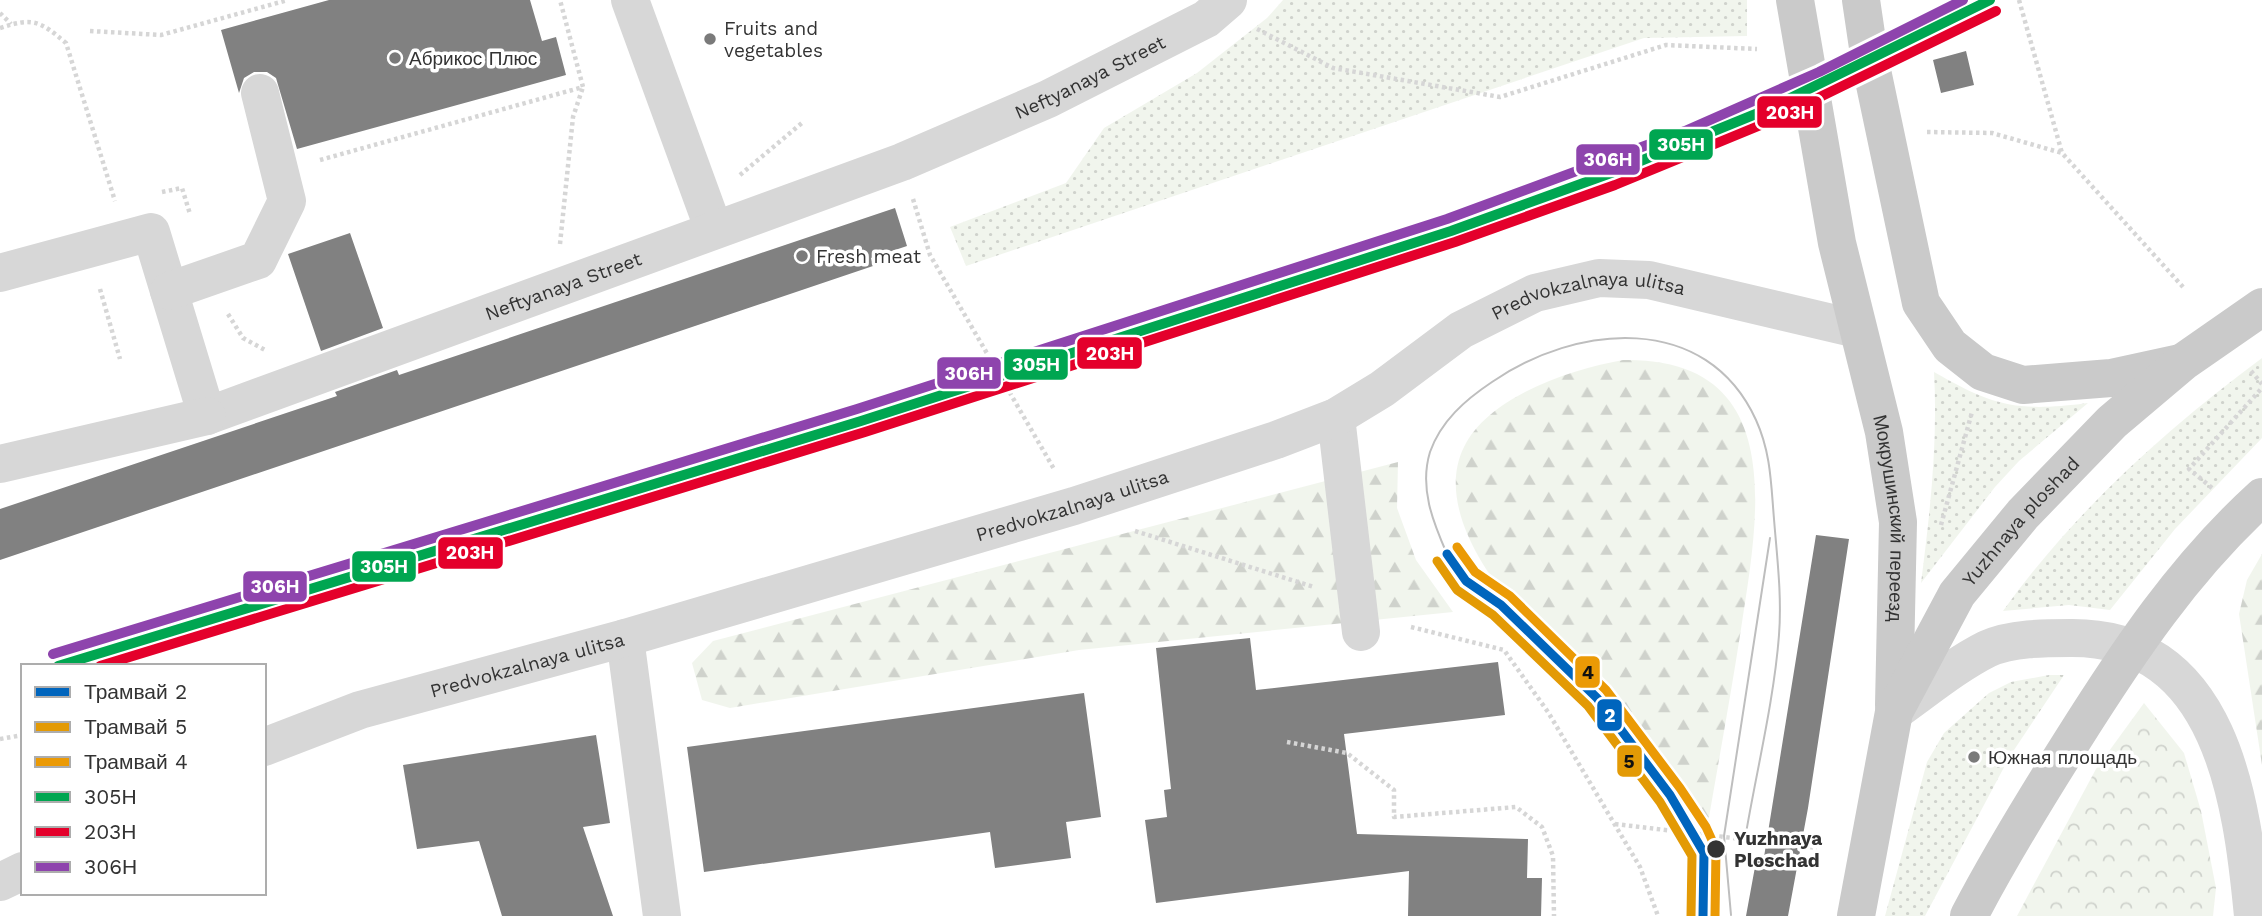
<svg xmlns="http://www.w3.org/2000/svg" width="2262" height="916" viewBox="0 0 2262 916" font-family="'Work Sans',sans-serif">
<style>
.grass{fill:url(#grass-dots)}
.forest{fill:url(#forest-firs)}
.park{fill:url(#park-crowns)}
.building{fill:#818181}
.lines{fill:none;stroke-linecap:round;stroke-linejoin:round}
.path{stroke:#d6d6d6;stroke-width:4.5;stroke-dasharray:3.5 3.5;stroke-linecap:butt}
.minor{stroke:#d7d7d7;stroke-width:38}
.major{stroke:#cacaca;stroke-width:38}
.tram{stroke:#bebebe;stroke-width:2}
.rail-1-casing{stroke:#fff;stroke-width:16}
.rail-2-casing{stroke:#fff;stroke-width:16}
.rail-3-casing{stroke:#fff;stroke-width:16}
.rail-1{stroke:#00a651;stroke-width:10}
.rail-2{stroke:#e4002b;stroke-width:10}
.rail-3{stroke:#8e44ad;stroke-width:10}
.tram-1-casing{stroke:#fff;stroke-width:14}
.tram-2-casing{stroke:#fff;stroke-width:14}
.tram-3-casing{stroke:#fff;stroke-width:14}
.tram-1{stroke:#0065bd;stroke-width:9}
.tram-2{stroke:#e39a05;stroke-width:9}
.tram-3{stroke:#eb9a05;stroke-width:9}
.poi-dot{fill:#7a7a7a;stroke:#fff;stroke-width:2.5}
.stop-dot{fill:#333;stroke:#fff;stroke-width:2.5}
.labels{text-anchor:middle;stroke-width:7;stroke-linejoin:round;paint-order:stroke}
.poi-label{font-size:19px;fill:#333;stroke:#fff;text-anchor:start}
.street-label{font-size:19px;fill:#333;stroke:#fff}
.stop-label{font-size:19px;font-weight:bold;fill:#333;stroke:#fff;text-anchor:start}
.line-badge{stroke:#fff;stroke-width:2.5}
.badge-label{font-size:19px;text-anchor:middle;font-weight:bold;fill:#fff}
.pale-badge-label{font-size:19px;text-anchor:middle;font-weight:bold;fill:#111}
</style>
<defs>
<pattern id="grass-dots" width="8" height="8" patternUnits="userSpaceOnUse" patternTransform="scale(1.75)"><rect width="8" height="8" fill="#f1f5ed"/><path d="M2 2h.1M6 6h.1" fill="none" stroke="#cfd2cc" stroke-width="1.8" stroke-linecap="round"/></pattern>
<pattern id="forest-firs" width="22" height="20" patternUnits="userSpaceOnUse" patternTransform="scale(1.75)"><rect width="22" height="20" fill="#f1f5ed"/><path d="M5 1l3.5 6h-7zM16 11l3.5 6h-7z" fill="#cfd2cc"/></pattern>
<pattern id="park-crowns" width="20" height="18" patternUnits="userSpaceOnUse" patternTransform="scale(1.75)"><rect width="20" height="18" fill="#f1f5ed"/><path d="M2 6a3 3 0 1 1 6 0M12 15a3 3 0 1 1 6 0" fill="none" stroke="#cfd2cc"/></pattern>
</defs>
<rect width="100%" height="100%" fill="#fff"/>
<path class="grass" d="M1283 0H1747V36L1644 38 966 266 950 227 1066 183 1104 128 1197 73 1267 18Z
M2262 358V438L2175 529 2110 610 2069 605 2003 611C2074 512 2165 430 2262 358Z
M1934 372C1995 407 2018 412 2088 403L2019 461 1995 487 1921 583C1930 513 1938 443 1934 372Z
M2049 675H2064L2010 756 1925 916H1885L1927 762 1944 733 1989 693 2011 682Z"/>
<path class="forest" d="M1623 360C1790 357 1758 518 1741 629 1731 694 1719 759 1708 823 1681 785 1656 742 1624 707 1606 688 1588 667 1568 650 1552 636 1532 625 1518 610 1482 571 1437 501 1464 447 1489 396 1572 369 1623 360Z
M1398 462 1397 508 1416 560 1453 612 1079 650 730 708 702 700 692 663 713 641Z
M2262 554V765L2239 614 2247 580Z"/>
<path class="park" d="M2144 703 2184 753 2201 811 2216 888 2213 916H2017L2096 769Z"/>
<path class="building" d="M329 0H530L542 41 556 37 566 75 297 149 276 78 267 72H254L244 78 239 93 221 30Z
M1966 51 1974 85 1941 93 1933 60Z
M895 208 907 246 871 258 873 266 0 560V509L337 396 335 392 397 370 399 375Z
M350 233 383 328 321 351 288 254Z
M1816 535 1849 539 1808 808 1788 916H1746L1757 856 1764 857Z
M1250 638 1256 690 1498 662 1505 715 1344 734 1357 834 1528 839 1527 878H1542L1541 916H1408L1409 871 1156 903 1145 820 1167 817 1164 790 1171 789 1156 648Z
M1084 693 1101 817 1066 822 1071 858 995 868 990 832 704 872 687 747Z
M596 735 610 823 583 827 613 916H502L479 841 417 849 403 765Z"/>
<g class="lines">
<path class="path" d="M2019 0 2062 153
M0 13 11 24
M0 28C33 17 40 21 66 43L115 201
M1257 29 1333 68 1500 97 1666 45 1757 49
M90 31 161 35 288 0
M1927 132 1992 133 2062 153 2183 287
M320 160 583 87 560 0
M740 175 803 122
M162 192 182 188 190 214
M913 199 930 255 1054 469
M560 244 573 117 583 87
M100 289 120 359
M228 314 243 338 265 350
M2251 371 2262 384
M2212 488 2189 469 2262 388
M1941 525 1972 412
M1135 531 1314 587
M1411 627 1504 650 1548 712 1640 867 1658 916
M0 739 23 735
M1287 742 1347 753 1394 790V817L1516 807 1542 827 1553 856 1554 916
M1615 824 1817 848"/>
<g class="minor">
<path d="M630 0 714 230"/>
<path id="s1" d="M0 273 151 232 207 416 902 162 1048 99 1206 19 1228 0"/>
<path d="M169 291 258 260 287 201 260 93"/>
<path d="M1336 417 1361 632"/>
<path d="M0 464 207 416"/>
<path d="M625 638 662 916"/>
<path d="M1894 712C1924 691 1955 665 1987 649 2011 638 2045 638 2071 638 2222 637 2242 801 2253 916"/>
<path id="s2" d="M264 747 360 710 625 638 1074 506 1276 440 1336 417 1382 389 1461 330 1535 293 1599 278 1649 280 1857 329"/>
<path d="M0 882 23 871"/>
</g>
<g class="major">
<path id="s3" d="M1795 0 1837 243 1884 432 1898 522 1894 705"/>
<path d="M1861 0 1870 61 1921 303 1950 346 1983 372 2023 385 2111 378 2180 363"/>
<path id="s4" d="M1856 916 1894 712 1957 594 2023 514 2112 422 2183 362 2262 307"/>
<path d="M1969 916C2000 856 2036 798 2072 741 2128 652 2184 568 2262 497"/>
</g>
<path class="tram" d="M1447 554C1433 522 1419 488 1430 452 1441 421 1465 400 1492 382 1576 324 1706 311 1756 420 1771 453 1771 484 1774 519 1777 557 1782 596 1779 635 1774 701 1756 773 1745 839
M1731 915 1724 836 1770 538"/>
<defs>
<path id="rail-1" d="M58 666 861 421 1451 231 1611 173 1768 109 1990 0"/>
<path id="rail-2" d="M100 666 865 432 1455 242 1615 185 1773 120 1996 11"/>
<path id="rail-3" d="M53 654 857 409 1447 219 1685 131 1819 72 1963 0"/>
</defs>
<use href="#rail-1" class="rail-1-casing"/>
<use href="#rail-2" class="rail-2-casing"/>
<use href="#rail-3" class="rail-3-casing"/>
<use href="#rail-1" class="rail-1"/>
<use href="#rail-2" class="rail-2"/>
<use href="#rail-3" class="rail-3"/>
<defs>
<path id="tram-1" d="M1447 554 1466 581 1501 605 1597 698 1670 795 1704 853 1703 916"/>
<path id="tram-2" d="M1437 561 1457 590 1493 615 1588 706 1660 802 1692 856 1691 916"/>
<path id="tram-3" d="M1457 547 1475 572 1510 596 1606 690 1680 788 1706 827 1716 849 1715 916"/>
</defs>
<use href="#tram-1" class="tram-1-casing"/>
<use href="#tram-2" class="tram-2-casing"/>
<use href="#tram-3" class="tram-3-casing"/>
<use href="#tram-1" class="tram-1"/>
<use href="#tram-2" class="tram-2"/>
<use href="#tram-3" class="tram-3"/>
</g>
<g class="poi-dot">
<circle cx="710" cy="39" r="7"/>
<circle cx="395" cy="58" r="7"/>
<circle cx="802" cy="256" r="7"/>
<circle cx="1974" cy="757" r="7"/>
</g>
<circle class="stop-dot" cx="1716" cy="849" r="10"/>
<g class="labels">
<g class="poi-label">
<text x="724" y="35">Fruits and<tspan x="724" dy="22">vegetables</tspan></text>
<text x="409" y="65">Абрикос Плюс</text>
<text x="816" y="263">Fresh meat</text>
<text x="1988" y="764">Южная площадь</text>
</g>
<g class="street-label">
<text dy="7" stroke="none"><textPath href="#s1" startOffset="1295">Neftyanaya Street</textPath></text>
<text dy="7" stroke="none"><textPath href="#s1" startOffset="728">Neftyanaya Street</textPath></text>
<text dy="7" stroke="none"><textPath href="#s2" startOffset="1410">Predvokzalnaya ulitsa</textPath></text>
<text dy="7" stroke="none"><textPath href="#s2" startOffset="844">Predvokzalnaya ulitsa</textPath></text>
<text dy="7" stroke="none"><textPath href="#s3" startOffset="528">Мокрушинский переезд</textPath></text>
<text dy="7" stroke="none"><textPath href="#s4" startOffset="438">Yuzhnaya ploshad</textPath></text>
<text dy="7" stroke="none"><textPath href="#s2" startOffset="276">Predvokzalnaya ulitsa</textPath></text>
</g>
<g class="stop-label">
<text x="1734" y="845">Yuzhnaya<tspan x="1734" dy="22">Ploschad</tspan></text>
</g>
</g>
<g class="line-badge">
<rect x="1756" y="95" width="67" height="34" rx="7" fill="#e4002b"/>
<rect x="1648" y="128" width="66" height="33" rx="7" fill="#00a651"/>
<rect x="1575" y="143" width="66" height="33" rx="7" fill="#8e44ad"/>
<rect x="1076" y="336" width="67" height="34" rx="7" fill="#e4002b"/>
<rect x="1003" y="348" width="66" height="33" rx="7" fill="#00a651"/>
<rect x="936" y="356" width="66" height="34" rx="7" fill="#8e44ad"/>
<rect x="437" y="536" width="67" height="34" rx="7" fill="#e4002b"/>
<rect x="351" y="550" width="66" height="33" rx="7" fill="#00a651"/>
<rect x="242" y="570" width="66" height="33" rx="7" fill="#8e44ad"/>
<rect x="1574" y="655" width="27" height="34" rx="7" fill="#eb9a05"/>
<rect x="1596" y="698" width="27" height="34" rx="7" fill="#0065bd"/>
<rect x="1616" y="744" width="27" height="34" rx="7" fill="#e39a05"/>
</g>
<g class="badge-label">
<text x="1790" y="119">203Н</text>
<text x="1681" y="151">305Н</text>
<text x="1608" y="166">306Н</text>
<text x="1110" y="360">203Н</text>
<text x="1036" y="371">305Н</text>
<text x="969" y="380">306Н</text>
<text x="470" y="559">203Н</text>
<text x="384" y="573">305Н</text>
<text x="275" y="593">306Н</text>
<text x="1610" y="722">2</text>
</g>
<g class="pale-badge-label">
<text x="1588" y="679">4</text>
<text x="1629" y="768">5</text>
</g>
<rect x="21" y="664" width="245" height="231" fill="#ffffff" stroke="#adadad" stroke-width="2"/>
<rect x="35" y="687" width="35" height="10" fill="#0065bd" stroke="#adadad" stroke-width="2"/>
<text x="84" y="699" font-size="21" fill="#333333">Трамвай 2</text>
<rect x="35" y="722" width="35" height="10" fill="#e39a05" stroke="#adadad" stroke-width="2"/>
<text x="84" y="734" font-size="21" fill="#333333">Трамвай 5</text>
<rect x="35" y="757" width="35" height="10" fill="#eb9a05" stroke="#adadad" stroke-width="2"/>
<text x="84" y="769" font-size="21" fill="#333333">Трамвай 4</text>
<rect x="35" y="792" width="35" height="10" fill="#00a651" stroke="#adadad" stroke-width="2"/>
<text x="84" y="804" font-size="21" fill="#333333">305Н</text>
<rect x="35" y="827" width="35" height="10" fill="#e4002b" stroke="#adadad" stroke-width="2"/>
<text x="84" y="839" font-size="21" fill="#333333">203Н</text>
<rect x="35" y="862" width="35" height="10" fill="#8e44ad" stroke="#adadad" stroke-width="2"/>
<text x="84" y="874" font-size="21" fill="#333333">306Н</text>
</svg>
